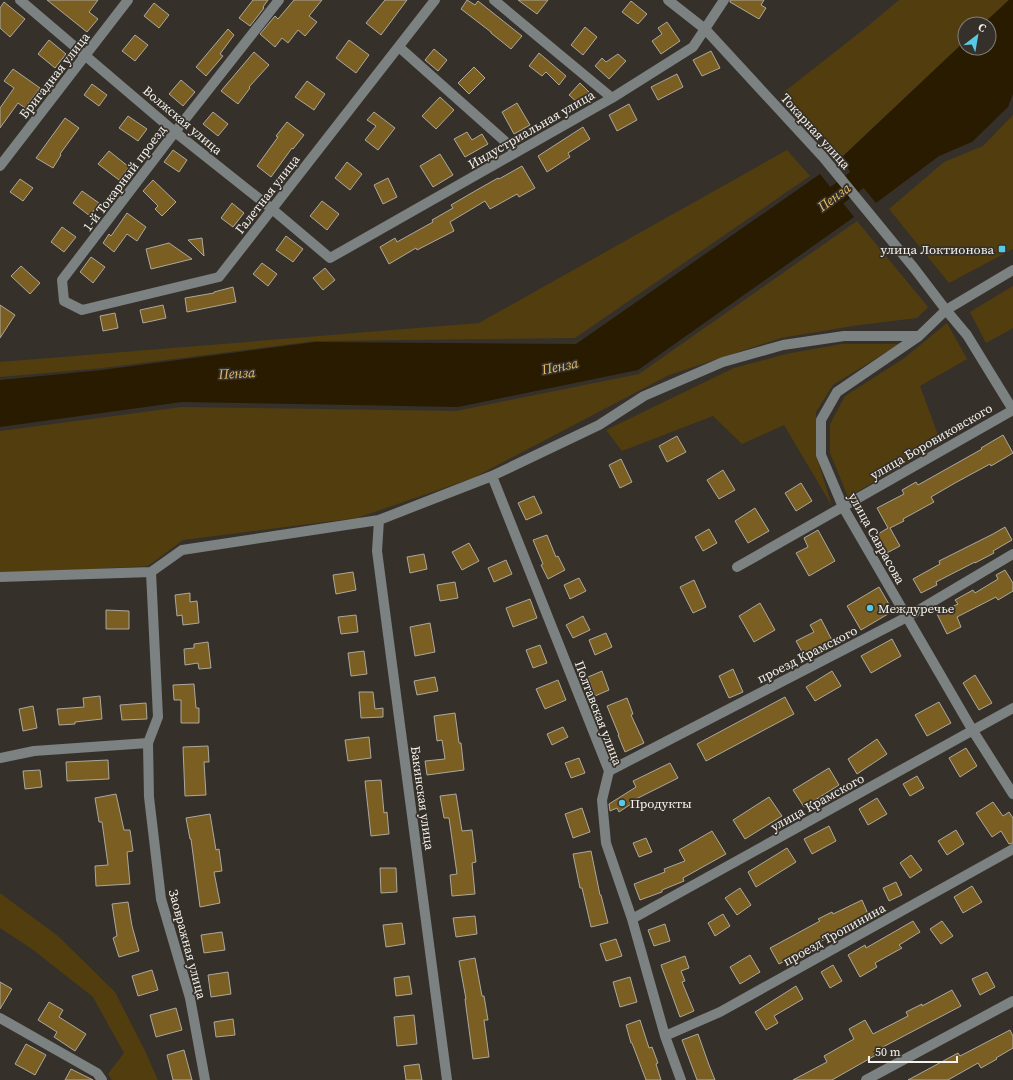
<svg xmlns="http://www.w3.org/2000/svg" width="1013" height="1080" viewBox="0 0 1013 1080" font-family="'Source Serif 4',serif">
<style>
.green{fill:#523d0f}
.water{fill:#291b00}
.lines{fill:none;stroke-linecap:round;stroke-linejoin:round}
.river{stroke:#291b00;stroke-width:21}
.building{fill:#7b5f22;stroke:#aca89e}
.minor{stroke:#7c8182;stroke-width:10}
.poi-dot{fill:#58c8e4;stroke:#35312a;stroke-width:1.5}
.labels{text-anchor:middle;stroke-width:3.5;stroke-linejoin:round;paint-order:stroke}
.street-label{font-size:13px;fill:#f5f2ed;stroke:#35312a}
.poi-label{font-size:13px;fill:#f5f2ed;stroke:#35312a;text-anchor:start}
.water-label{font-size:14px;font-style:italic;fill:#e6bc66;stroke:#35312a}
</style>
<rect width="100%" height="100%" fill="#35312a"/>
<path class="green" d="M899 0H1009L983 24H965V41L840 159 784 92 868 26Z
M1013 115V249L949 283 889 209 944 162 983 146Z
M787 150 810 176 575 338 315 341 102 368 0 377V362L479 323Z
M857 221 928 307 917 318 859 325 781 338 669 375 473 478 357 518 183 540 148 566 0 574V431L182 407 456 411 639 374Z
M1013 286V328L986 343 970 312Z
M947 323 967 359 920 386 941 443 848 497 830 453V424L845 396 903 359Z
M842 344H899L833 385 816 412V455L832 506 784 425 742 444 713 416 622 451 606 430 734 368 786 354Z
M0 893 58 936 115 992 145 1051 158 1080H112L108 1074 124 1053 93 997 32 949 0 928Z"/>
<path class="water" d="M1009 0H1013V94L1008 107 972 142 939 156 876 203 840 159 965 41V48H989V24H983Z
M820 174 854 217 638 370 458 407 182 402 0 427V380L102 370 315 342 576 344Z"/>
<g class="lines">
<path class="river" d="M814 213 880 162"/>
</g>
<path class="building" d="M47 0H98L89 12 98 19 87 32Z
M253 0H268L263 7 264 8 250 26 239 18Z
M294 0H322L309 16 317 22 305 36 298 30 288 43 282 38 275 47 260 34 275 16 278 19Z
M385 0H407L381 35 366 23Z
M467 0 475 5 478 1 522 36 511 49 491 33V32L461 9Z
M518 0H548L537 14Z
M730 0H764L761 5 766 8 759 19 730 2Z
M631 1 647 14 638 24 622 12Z
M4 2 25 19 10 37 0 28V8Z
M154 3 169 15 159 28 144 16Z
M667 22 680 41 661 54 652 41 662 34 658 28Z
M585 27 597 37 583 55 571 45Z
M228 29 234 35 220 54 223 56 206 76 196 67Z
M135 35 148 45 135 61 122 51Z
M49 40 66 54 55 68 38 54Z
M349 40 369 55 356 73 336 58Z
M434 49 447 60 438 71 425 60Z
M711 51 720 68 702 76 693 60Z
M254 52 269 65 249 87 250 88 238 104 221 91Z
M539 53 566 76 559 85 546 72 542 76 529 66Z
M618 54 626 61 609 79 595 66 602 58 606 62Z
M474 67 485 78 469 94 458 83Z
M13 69 40 88 25 108 18 103 0 128V108L14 88 4 81Z
M677 74 683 87 658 100 651 87Z
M181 80 195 92 183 106 169 94Z
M307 81 325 94 314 110 295 97Z
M580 83 589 92 578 103 569 95Z
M92 84 107 95 99 106 84 95Z
M440 97 454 110 436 129 422 116Z
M517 103 530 125 514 134 502 112Z
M629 104 637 120 617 131 609 115Z
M213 112 228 124 218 136 203 124Z
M374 112 395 128 378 150 365 140 376 126 367 120Z
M128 116 147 129 138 141 119 128Z
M65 118 79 128 60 154 61 155 53 168 36 158Z
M287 122 304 135 293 149 292 148 271 177 257 166 278 137 276 136Z
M583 127 590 139 568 153 570 157 547 172 538 156Z
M467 132 472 140 482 134 488 144 465 157 454 139Z
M173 150 187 160 179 172 164 162Z
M109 151 129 167 119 180 98 164Z
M440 154 453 175 433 187 420 166Z
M347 162 362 174 350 190 335 178Z
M522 166 535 188 519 197 517 194 490 209 485 201 450 222 454 231 417 250 416 248 389 264 380 247 395 238 397 242 433 222 432 220 453 208 451 205 475 191 498 178 499 179Z
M388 178 397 197 383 204 374 185Z
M20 179 33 188 23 201 10 192Z
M153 180 176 202 162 216 155 209 158 206 143 191Z
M82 191 99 203 90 216 73 203Z
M322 201 339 214 327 230 310 216Z
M232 203 244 213 233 227 221 218Z
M127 213 146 227 137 241 127 234 114 252 103 243 109 234 111 236Z
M62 227 76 237 64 252 51 242Z
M286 236 303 249 293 262 276 250Z
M202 238 204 256 188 240Z
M169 243 192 259 151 269 146 249Z
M91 257 105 267 93 283 80 272Z
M262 263 277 274 268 286 253 274Z
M21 266 40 283 30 294 11 276Z
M325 268 335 280 323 290 313 278Z
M233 287 236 302 187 312 185 298 214 293V292Z
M0 305 15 315 0 338Z
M163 305 166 318 143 323 140 310Z
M115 313 118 328 103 331 100 316Z
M1003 435 1013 453 991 466 990 464 955 483 931 497 934 502 903 519 904 521 890 528 900 546 883 555 873 537 888 528 877 508 904 494 902 490 916 482 918 485 982 449 981 448Z
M677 436 686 452 667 462 659 446Z
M621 459 632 482 620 488 609 465Z
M723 470 735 490 719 499 707 480Z
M801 483 812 501 796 511 785 493Z
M534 496 542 513 526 520 518 503Z
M755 508 769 531 748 543 735 521Z
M1005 527 1012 540 993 551 994 553 975 563V562L936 582 937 585 921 593 913 579 940 564 939 561 993 534Z
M709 529 717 543 703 551 695 537Z
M818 530 835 561 809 576 796 553 808 547 804 538Z
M547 535 556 557 558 556 565 570 548 579 541 565 543 564 533 540Z
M469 543 479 561 462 570 452 552Z
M424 554 427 569 410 573 407 557Z
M506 560 512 574 494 582 488 568Z
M1005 570 1013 583V591L998 600 996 597 957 617 961 627 947 634 937 614 958 604 955 600 973 590 975 593 998 579 996 575Z
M353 572 356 590 336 594 333 575Z
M579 578 586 591 570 599 564 585Z
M694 580 706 607 693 613 680 587Z
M455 582 458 598 440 601 437 585Z
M879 587 893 611 861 630 847 606Z
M190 593V602L197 601 199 623 183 625 182 615 177 616 175 595Z
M530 599 537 618 513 627 506 608Z
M760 603 775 630 754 642 739 616Z
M106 610 129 611V629H106Z
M356 615 358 632 341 634 338 617Z
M583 616 590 630 573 638 566 625Z
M821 619 834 644 806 659 796 641 814 632 810 625Z
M430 623 435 652 415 656 410 627Z
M606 633 612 647 595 655 589 640Z
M892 639 901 656 871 673 861 656Z
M208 642 211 668 199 669 198 663 185 665 184 649 194 648V644Z
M540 645 547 663 533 668 526 650Z
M364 651 367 674 351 676 348 653Z
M733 669 743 692 729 698 719 676Z
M602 671 609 690 595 696 588 677Z
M832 671 841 686 815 701 806 687Z
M975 675 992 703 979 710 963 683Z
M435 677 438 691 417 695 414 681Z
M558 680 566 700 545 709 536 689Z
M194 684 196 708H199V723H181V700H174L173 685Z
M359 692H373L375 709 383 708V717L361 718Z
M100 696 102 719 75 722V724L59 725 57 709 84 707 83 698Z
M785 697 794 714 706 761 697 744Z
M627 698 633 714 631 715 644 743 625 752 618 735H619L607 706Z
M939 702 951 723 927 736 915 715Z
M146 703 147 719 122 720 120 705Z
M33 706 37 728 23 731 19 709Z
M455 713 459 743H461L464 770 427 775 425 761 445 759 442 740 437 741 434 716Z
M563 727 568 737 552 745 547 734Z
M369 737 371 758 348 761 345 740Z
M877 739 887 754 857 774 848 759Z
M208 746 209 762H204L206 795 185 796 183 747Z
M966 748 977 766 960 777 949 758Z
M579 758 585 773 571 778 565 763Z
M108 760 109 779 67 781 66 762Z
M670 763 678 778 630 802 631 804 619 812 617 808 610 811 609 804 636 787 633 781Z
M829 768 839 785 804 807 793 790Z
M40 770 42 787 25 789 23 771Z
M917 776 924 788 910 796 903 784Z
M381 780 384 813 387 812 389 834 371 836 365 781Z
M116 794 124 830H130L133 851 127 852 130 884 96 886 95 866 108 865 102 822H99L95 798Z
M456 794 462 831 472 830 476 862 472 863 475 894 452 896 450 875 457 874 449 818H444L440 796Z
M769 797 782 816 745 839 733 820Z
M877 798 887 814 868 825 859 809Z
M993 802 1003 816 1009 812 1013 818V843L1009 844 1001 831 992 837 976 813Z
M582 808 590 832 573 838 565 814Z
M210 814 216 850 219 849 222 871 214 872 220 903 200 907 191 839H190L186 818Z
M829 826 836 841 812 854 804 839Z
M956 830 964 844 947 855 938 841Z
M712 831 726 854 683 878 684 881 662 890V892L640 900 634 884 665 872 664 869 685 861 679 850Z
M646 838 652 852 639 857 633 843Z
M787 848 796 862 756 887 748 872Z
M591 851 600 895H601L608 923 591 927 582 888H580L573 854Z
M911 855 922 870 910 878 900 863Z
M380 868H396L397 892 381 893Z
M896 882 902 895 889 901 883 888Z
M972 886 982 902 963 913 954 897Z
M740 888 751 905 737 915 725 898Z
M862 900 868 914 841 927 842 930 816 944 817 947 796 958 794 956 779 964 770 948 820 921 818 919 832 912 833 914Z
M128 902 132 926 139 951 119 957 113 938 117 936 112 904Z
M723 914 730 926 715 936 708 923Z
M475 916 477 934 456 937 453 918Z
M913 921 920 932 899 945 902 948 875 963 877 967 860 977 848 955 865 945 866 948Z
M942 921 953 936 941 944 930 929Z
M402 923 405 944 386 947 383 925Z
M665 924 670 941 654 946 648 930Z
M222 932 225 950 204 953 201 935Z
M616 939 622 956 606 961 600 944Z
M750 955 760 972 740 984 730 967Z
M685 956 689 968 681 971 685 981 682 982 694 1011 680 1017 661 965Z
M475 958 482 996H484L488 1020H484L489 1057 473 1059 465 999H466L459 961Z
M833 965 842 981 830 988 821 972Z
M152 970 158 990 138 996 132 976Z
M228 972 231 994 211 997 208 975Z
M987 972 995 987 980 995 972 979Z
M409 976 412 994 396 996 394 978Z
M630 977 637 1002 620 1007 613 982Z
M0 982 12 989 0 1009Z
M796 986 803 999 774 1016 778 1023 766 1030 755 1012Z
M952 990 961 1006 881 1048 883 1051 832 1080H793L827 1062 824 1056 854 1039 849 1029 865 1020 873 1034 908 1016 906 1012 922 1004V1006Z
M49 1002 63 1010 59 1017 86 1034 75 1051 54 1037 57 1032 38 1020Z
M176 1008 182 1030 156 1037 150 1015Z
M414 1015 417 1044 397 1046 394 1017Z
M233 1019 235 1035 216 1037 214 1022Z
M640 1020 649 1048 652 1047 658 1063 656 1064 661 1080H646L632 1043H631L626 1025Z
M1010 1030 1013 1036V1048L996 1058 997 1059 981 1068 978 1063 948 1080H908L958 1053 960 1056Z
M698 1034 709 1065 715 1080H697L682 1040Z
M26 1044 46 1055 35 1075 15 1064Z
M184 1050 192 1080H173L167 1055Z
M419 1064 422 1080H406L404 1066Z
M71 1069 93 1080H65Z"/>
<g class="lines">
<path class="minor" d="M20 0 175 132 272 209 330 258 612 98 693 47 724 0
M279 0 175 132 62 280 64 301 82 310 219 277 435 0
M494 0 612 98
M668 0 705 29 823 157 914 268 946 310 967 335 1013 410
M399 47 517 152
M0 166 128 0
M919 336 837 392 821 420V455L843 507 973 731 1013 794
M492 476 609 771 602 800 606 843 632 919 665 1036 681 1080
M379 520 377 551 447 1080
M737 567 1013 410
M151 572 158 717 148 743 149 797 161 899 190 998 205 1080
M0 577 151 572 182 550 379 520 492 476 599 425 644 396 723 362 783 345 844 336H919L946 310 1013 270
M0 758 34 751 148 743
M609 771 907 617 1013 554
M632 919 1013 708
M0 1018 97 1073 102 1080
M665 1036 720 1012 1013 849
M866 1080 1013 1001"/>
</g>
<g class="poi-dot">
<rect x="998" y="245" width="8" height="8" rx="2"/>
<circle cx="870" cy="608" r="4"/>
<circle cx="622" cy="803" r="4"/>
</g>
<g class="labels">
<g class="street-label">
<text transform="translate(54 75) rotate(-52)" y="5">Бригадная улица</text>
<text transform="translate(183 120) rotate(40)" y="5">Волжская улица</text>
<text transform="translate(531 129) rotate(-30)" y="5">Индустриальная улица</text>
<text transform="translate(816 131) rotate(48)" y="5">Токарная улица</text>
<text transform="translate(124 178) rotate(-53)" y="5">1-й Токарный проезд</text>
<text transform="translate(267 194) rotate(-52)" y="5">Галетная улица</text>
<text transform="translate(931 441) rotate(-30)" y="5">улица Боровиковского</text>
<text transform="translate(877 538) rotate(61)" y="5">улица Саврасова</text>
<text transform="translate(807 654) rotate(-27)" y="5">проезд Крамского</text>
<text transform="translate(599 713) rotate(69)" y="5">Полтавская улица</text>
<text transform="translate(423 798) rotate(82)" y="5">Бакинская улица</text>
<text transform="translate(817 802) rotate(-29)" y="5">улица Крамского</text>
<text transform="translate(834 934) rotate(-29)" y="5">проезд Тропинина</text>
<text transform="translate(188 944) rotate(75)" y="5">Заовражная улица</text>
</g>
<g class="poi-label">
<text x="994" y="254" text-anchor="end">улица Локтионова</text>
<text x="878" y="613">Междуречье</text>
<text x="630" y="808">Продукты</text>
</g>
<g class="water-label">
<text transform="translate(834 197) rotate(-37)" y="5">Пенза</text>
<text transform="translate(560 366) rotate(-11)" y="5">Пенза</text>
<text transform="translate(237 373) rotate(-3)" y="5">Пенза</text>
</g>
</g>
<g transform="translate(977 36) rotate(31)"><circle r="19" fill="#35312a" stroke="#827e78"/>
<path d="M0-3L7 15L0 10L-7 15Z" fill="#58c8e4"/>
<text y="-6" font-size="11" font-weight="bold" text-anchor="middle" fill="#f5f2ed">С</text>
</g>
<path d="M869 1056v6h88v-6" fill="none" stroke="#f5f2ed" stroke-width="2"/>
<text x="875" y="1056" font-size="12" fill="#f5f2ed" stroke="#35312a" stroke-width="3" paint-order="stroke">50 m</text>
</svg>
